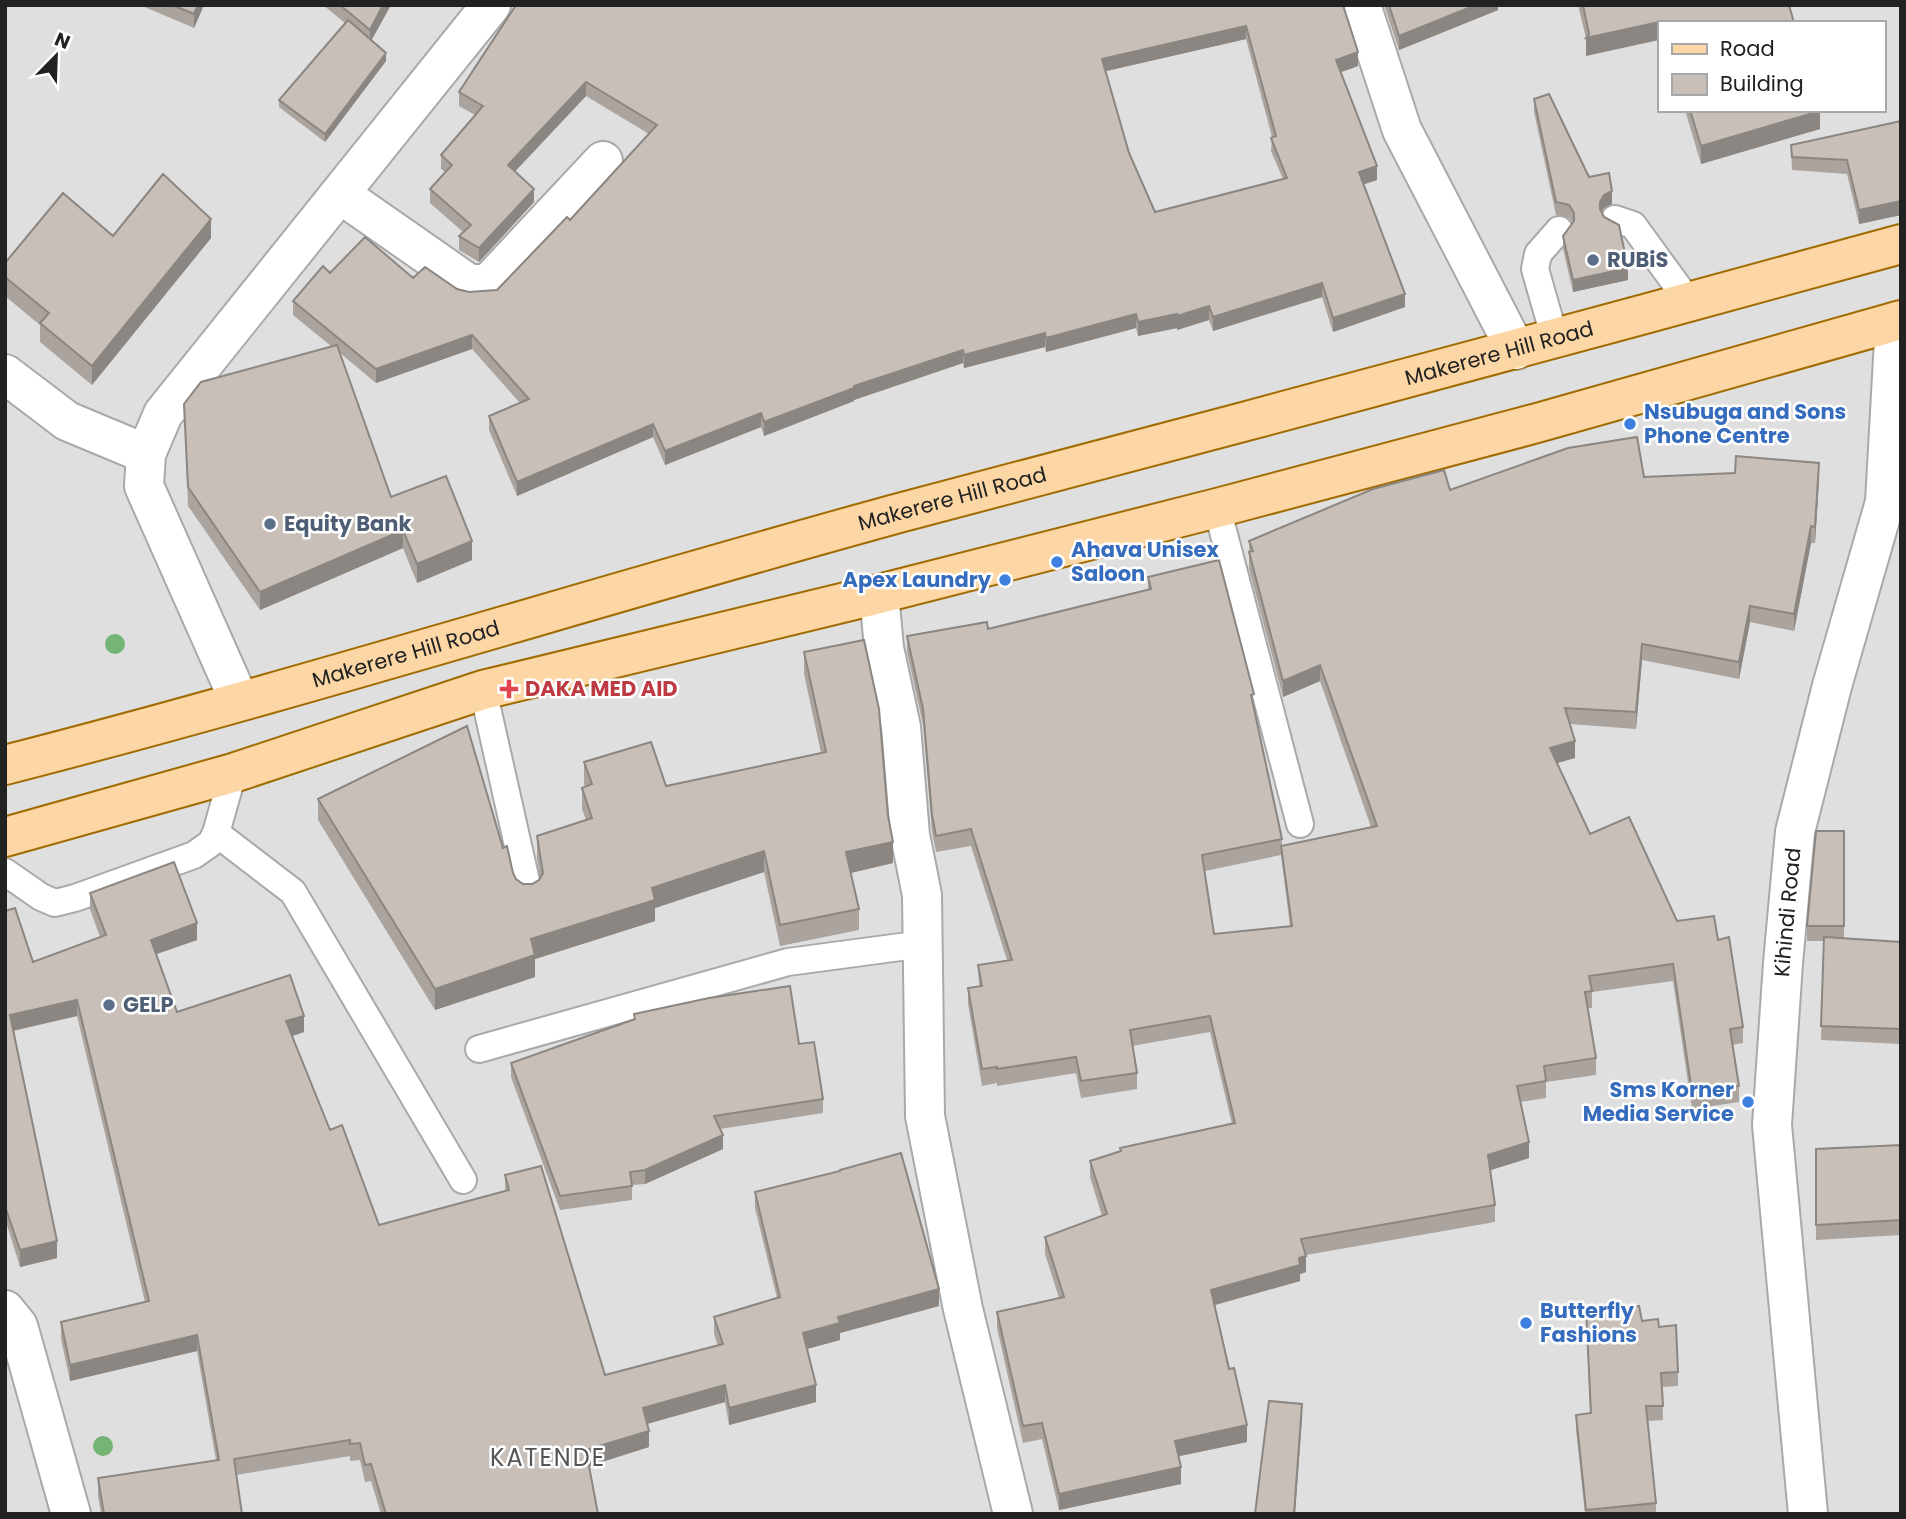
<svg xmlns="http://www.w3.org/2000/svg" width="1906" height="1519" viewBox="0 0 1906 1519" font-family="Poppins,sans-serif">
<style>
.residential{fill:#e0dfdf;fill-rule:evenodd}
.lines{fill:none;stroke-linecap:round;stroke-linejoin:round}
.service-casing{stroke:#a9a9a9;stroke-width:30}
.minor-casing{stroke:#a9a9a9;stroke-width:42}
.tertiary-casing{stroke:#a9a9a9;stroke-width:42}
.primary-casing{stroke:#a06b00;stroke-width:42}
.service{stroke:#fff;stroke-width:26}
.minor{stroke:#fff;stroke-width:38}
.tertiary{stroke:#fff;stroke-width:38}
.primary{stroke:#fcd6a4;stroke-width:38}
.tree{fill:#74b475}
.wall{fill:#aba49e;fill-rule:evenodd}
.shaded-wall{fill:#8b8681}
.building{fill:#c7bfb8;stroke:#8b8681;stroke-width:2;fill-rule:evenodd}
.service-dot{fill:#5c6f8a;stroke:#fff;stroke-width:2.5}
.shop-dot{fill:#3f7fe0;stroke:#fff;stroke-width:2.5}
.health-dot{fill:#e0444e;stroke:#fff;stroke-width:2.5}
.labels{text-anchor:middle;stroke-width:5;stroke-linejoin:round;paint-order:stroke}
.service-label{font-size:21px;font-weight:bold;fill:#4e5e75;stroke:#fff;text-anchor:start}
.street-label{font-size:21px;fill:#222;stroke:#fff}
.shop-label{font-size:21px;font-weight:bold;fill:#366cbe;stroke:#fff;text-anchor:start}
.health-label{font-size:21px;font-weight:bold;fill:#be3a42;stroke:#fff;text-anchor:start}
.quarter-label{font-size:24px;letter-spacing:2px;fill:#555;stroke:#fff}
</style>
<rect width="100%" height="100%" fill="#f2efe9"/>
<path class="residential" d="M5 5H1901V1514H5ZM1659 23H1883V110H1659Z"/>
<g class="lines">
<defs>
<path id="service" d="M1615 219 1633 225 1689 302
M1555 339 1535 269 1538 254 1559 230
M1217 508 1300 824
M483 690 528 890
M216 833 293 892 463 1180
M5 872 41 897 55 903 75 898 194 855 211 843 216 833 233 773
M479 1049 788 962 923 944"/>
<g id="minor">
<path d="M1361 5 1402 130 1516 350"/>
<path d="M340 194 469 284H488L603 161"/>
<path d="M5 374 67 421 146 454"/>
<path d="M879 594 884 648 901 727 910 835 922 895 925 1116 963 1309 1013 1514"/>
<path d="M5 1310 18 1326 71 1514"/>
<path id="s1" d="M1808 1514 1772 1125 1783 963 1795 832 1832 686 1885 502 1895 322"/>
</g>
<path id="tertiary" d="M239 700 144 486 146 454 163 414 491 5"/>
<g id="primary">
<path id="s2" d="M5 765C305 688 600 595 899 513 1013 482 1128 453 1243 422 1462 364 1682 304 1901 244"/>
<path d="M5 837 233 773 483 690 879 594 1217 508 1537 423 1901 320"/>
</g>
</defs>
<use href="#service" class="service-casing"/>
<use href="#minor" class="minor-casing"/>
<use href="#tertiary" class="tertiary-casing"/>
<use href="#primary" class="primary-casing"/>
<use href="#service" class="service"/>
<use href="#minor" class="minor"/>
<use href="#tertiary" class="tertiary"/>
<use href="#primary" class="primary"/>
</g>
<g class="tree">
<circle cx="115" cy="644" r="10"/>
<circle cx="103" cy="1446" r="10"/>
</g>
<path class="wall" d="M140 5H204L194 28Z
M323 5H391L371 40 386 61 325 142 279 107V100L345 23Z
M1343 5 1358 66 1341 72 1377 180 1364 184 1405 307 1333 332 1322 297 1213 331 1209 320 1177 330V328L1138 336 1136 328 1046 352 1045 347 964 368 963 363 854 400V401L764 436 761 427 665 465 653 437 517 496 489 430V416L520 403 472 349 376 383 340 353 391 497 472 560 417 583 403 548 260 610 188 506 184 404 331 346 293 315V301L330 273 413 278 469 292 497 290 570 220 649 134 586 96 515 171 534 202 479 262 459 250V236L463 232 430 203V189L445 172 441 169V155L475 115 459 106V92ZM1246 39 1272 137 1271 151 1283 179 1155 212 1129 153 1106 71Z
M1384 5H1498V10L1399 50Z
M1578 5H1789L1794 23H1659L1586 56V38Z
M1534 99 1589 177 1612 204 1604 208 1601 212 1628 280 1573 292 1563 249V236L1573 223 1569 218 1556 215 1534 112Z
M1685 110H1819L1820 129 1701 164Z
M1901 121V215L1859 224 1847 174 1792 170 1791 145Z
M113 236 211 238 92 385 40 342V325L5 296V263Z
M1644 477 1819 479 1815 543H1811L1794 631 1750 622 1739 679 1642 660 1636 729 1570 724 1575 758 1557 763 1590 834 1677 921 1718 940 1743 1027V1043L1732 1045 1739 1086V1102L1692 1109 1673 981 1592 992V1008H1588L1596 1058V1075L1546 1082V1098L1520 1102 1529 1158 1490 1170 1495 1205V1222L1306 1255V1272L1300 1274V1281L1215 1305 1247 1442 1179 1456 1181 1484 1059 1510 1042 1439 1023 1443 997 1328V1312L1059 1298 1045 1254V1237L1102 1216 1090 1177V1161L1120 1151V1148L1232 1124 1210 1032 1132 1046 1137 1073V1089L1081 1098 1076 1073 997 1086V1083L982 1086 968 1004V988L979 986 978 965 1007 960 971 846 936 852 932 832 923 725 907 652V636L988 629 1148 589V577L1254 708 1282 839V846L1371 827 1320 681 1283 697 1249 569V541L1450 490ZM1281 855 1290 926 1214 934 1205 871Z
M804 652 888 816 893 863 851 873 859 909V930L780 946 764 872 655 908V921L535 959V977L435 1010 318 820V799L503 848 516 879 523 884H532L539 880 540 878 537 858V836L586 820 582 809V788L585 787 584 784V762L666 786 821 753 804 674Z
M1844 831V939L1901 942V1044L1821 1040 1824 941H1807V926Z
M90 893 197 940 156 954 177 1012 304 1032 292 1036 330 1130 379 1225 505 1191V1175L605 1375 718 1346 714 1334V1317L777 1298 755 1208V1192L939 1306 840 1333V1340L807 1349 816 1402 729 1425 725 1402 647 1424 649 1447 589 1466 598 1514H381L371 1481 365 1482 360 1460 350 1461V1456L236 1475 242 1514H101L98 1495V1478L216 1460 197 1351 70 1381 61 1339V1322L145 1302 77 1016 14 1031 57 1258 20 1267 6 1222 5 911 33 962 100 937 90 909Z
M634 1014 799 1044 823 1099V1113L720 1129 723 1149 645 1184 632 1185V1200L560 1210 511 1077V1063L634 1019Z
M1901 1145V1235L1816 1240V1149Z
M1586 1309 1642 1321 1659 1327 1678 1372V1386L1662 1387 1663 1420 1648 1421 1656 1503V1514H1585L1576 1429V1415L1590 1413Z"/>
<path class="shaded-wall" d="M198 5H204L194 28V14Z
M383 5H391L370 43V30Z
M1476 5H1498V10L1399 50V36Z
M1664 21V23H1659V40L1586 56V38Z
M1246 26V39L1102 72V59Z
M1358 52V66L1336 74V60Z
M386 53V61L325 142V134Z
M586 82V96L508 179V165Z
M1820 111V129L1701 164V146Z
M1377 166V180L1359 186V172Z
M534 189V202L479 262V248Z
M1612 191V204L1604 208 1600 215V202L1604 195Z
M1901 201V215L1859 224V210Z
M211 219V238L92 385V366Z
M1628 268V280L1573 292V280Z
M1322 283V297L1213 331V317Z
M1405 294V307L1333 332V318Z
M1209 306V320L1177 330V316Z
M1136 314V328L1046 352V338Z
M1177 314V328L1138 336V322Z
M1045 333V347L964 368V355Z
M472 335V349L376 383V369Z
M963 350V363L854 400V401L764 436V422L854 386Z
M761 413V427L665 465V451Z
M653 424V437L517 496V482Z
M1819 463V479L1815 543V527Z
M1811 526V543L1794 631V614Z
M403 530V548L260 610V592Z
M472 541V560L417 583V564Z
M1750 606V622L1739 679V662Z
M1642 644V660L1636 729V712Z
M1320 665V681L1283 697V681Z
M1575 741V758L1550 765V748Z
M893 842V863L846 874V852Z
M764 851V872L655 908V921L535 959V977L435 1010V989L531 939 652 888Z
M197 923V940L151 956V940Z
M77 1000V1016L10 1031V1015Z
M304 1016V1032L286 1038V1021Z
M723 1135V1149L645 1184V1170Z
M1529 1142V1158L1488 1171V1155Z
M57 1241V1258L20 1267V1250Z
M1306 1256V1272L1300 1274V1281L1211 1306V1290L1299 1258Z
M939 1289V1306L840 1333V1340L803 1350V1333L838 1317Z
M197 1335V1351L70 1381V1365Z
M725 1385V1402L643 1425V1408Z
M816 1385V1402L729 1425V1408Z
M1302 1404V1418L1295 1514H1294Z
M1247 1425V1442L1175 1457V1441Z
M649 1431V1447L586 1467V1450Z
M1181 1467V1484L1059 1510V1494Z"/>
<path class="building" d="M172 5H198L194 14Z
M340 5H383L370 30Z
M516 5H1343L1358 52 1336 60 1377 166 1359 172 1405 294 1333 318 1322 283 1213 317 1209 306 1177 316V314L1138 322 1136 314 1046 338 1045 333 964 355 963 350 854 386V388L764 422 761 413 665 451 653 424 517 482 489 416 529 399 472 335 376 369 293 301 323 266 330 273 365 237 413 278 425 267 457 289 469 292 497 290 567 217 570 220 657 125 586 82 508 165 534 189 479 248 459 236 471 225 430 189 452 165 441 155 483 106 459 92ZM1246 26 1276 136 1271 138 1287 178 1155 212 1129 153 1102 59Z
M1389 5H1476L1399 36Z
M1583 5H1789L1794 23H1664V21L1586 38 1589 34Z
M348 20 386 53 325 134 279 100Z
M1549 94 1589 177 1609 173 1612 191 1604 195 1600 202V209L1604 217 1619 225 1628 268 1573 280 1563 236 1574 221V213L1569 205 1556 202 1534 99Z
M1690 110H1819L1820 111 1701 146Z
M1901 121V201L1859 210 1847 160 1792 157 1791 145Z
M163 174 211 219 92 366 40 323 49 313 5 277V263L63 193 113 236Z
M337 345 391 497 446 476 472 541 417 564 403 530 260 592 188 487 184 404 201 382Z
M1637 437 1644 477 1735 473 1736 456 1819 463 1815 527 1811 526 1794 614 1750 606 1739 662 1642 644 1636 712 1565 708 1575 741 1550 748 1590 834 1629 817 1677 921 1714 916 1718 940 1729 937 1743 1027 1730 1029 1739 1086 1692 1092 1673 964 1589 976 1592 991 1585 992 1596 1058 1544 1066 1546 1081 1517 1086 1529 1142 1488 1155 1495 1205 1301 1239 1306 1256 1299 1258 1300 1265 1211 1290 1229 1369 1234 1368 1247 1425 1175 1441 1181 1467 1059 1494 1042 1423 1023 1426 997 1312 1064 1297 1045 1237 1107 1214 1090 1161 1121 1151 1120 1148 1235 1123 1210 1016 1130 1030 1137 1073 1081 1081 1076 1057 997 1069V1067L982 1069 968 988 982 986 978 965 1012 960 971 829 936 836 932 815 923 709 907 636 987 622 988 629 1151 589 1148 577 1219 560 1254 694 1251 695 1282 839 1202 855 1214 934 1292 926 1281 846 1377 826 1320 665 1283 681 1249 552 1253 551 1249 541 1373 489 1444 470 1450 490 1568 448Z
M864 640 879 709 888 816 893 842 846 852 859 909 780 925 764 851 652 888 655 900 531 939 535 955 435 989 318 799 467 726 503 848 507 846 513 873 516 879 523 884H532L539 880 543 873 537 836 592 818 582 788 592 784 584 762 651 742 666 786 826 752 804 652Z
M1816 831H1844V926H1807Z
M174 862 197 923 151 940 177 1012 290 975 304 1016 286 1021 330 1130 342 1125 379 1225 509 1190 505 1175 541 1166 605 1375 723 1344 714 1317 780 1297 755 1192 840 1171V1170L901 1153 939 1289 838 1317 840 1323 803 1333 816 1385 729 1408 725 1385 643 1408 649 1431 586 1450 598 1514H386L371 1464 365 1465 360 1443 350 1444V1440L234 1459 242 1514H104L98 1478 219 1460 197 1335 70 1365 61 1322 149 1301 77 1000 10 1015 57 1241 20 1250 5 1206V911L15 908 33 962 106 935 90 893Z
M1824 937 1901 942V1029L1821 1026Z
M790 986 799 1044 814 1042 823 1099 714 1116 723 1135 645 1170 630 1172 632 1186 560 1196 511 1063 635 1019 634 1014 709 998Z
M1901 1145V1220L1816 1225V1149Z
M1639 1306 1642 1321 1658 1319 1659 1327 1676 1325 1678 1372 1661 1373 1663 1406H1646L1656 1503 1586 1510 1576 1415 1591 1413 1586 1309Z
M1269 1401 1302 1404 1294 1514H1255Z"/>
<g class="service-dot">
<circle cx="1593" cy="260" r="7"/>
<circle cx="270" cy="524" r="7"/>
<circle cx="109" cy="1005" r="7"/>
</g>
<g class="shop-dot">
<circle cx="1630" cy="424" r="7"/>
<circle cx="1057" cy="562" r="7"/>
<circle cx="1005" cy="580" r="7"/>
<circle cx="1748" cy="1102" r="7"/>
<circle cx="1526" cy="1323" r="7"/>
</g>
<path class="health-dot" d="M505.5 678.5h7v7h7v7h-7v7h-7v-7h-7v-7h7z"/>
<g class="labels">
<g class="service-label">
<text x="1607" y="267">RUBiS</text>
<text x="284" y="531">Equity Bank</text>
<text x="123" y="1012">GELP</text>
</g>
<g class="street-label">
<text dy="7" stroke="none"><textPath href="#s2" startOffset="1550">Makerere Hill Road</textPath></text>
<text dy="7" stroke="none"><textPath href="#s2" startOffset="984">Makerere Hill Road</textPath></text>
<text dy="7" stroke="none"><textPath href="#s2" startOffset="416">Makerere Hill Road</textPath></text>
<text dy="7" stroke="none"><textPath href="#s1" startOffset="604">Kihindi Road</textPath></text>
</g>
<g class="shop-label">
<text x="1644" y="419">Nsubuga and Sons<tspan x="1644" dy="24">Phone Centre</tspan></text>
<text x="1071" y="557">Ahava Unisex<tspan x="1071" dy="24">Saloon</tspan></text>
<text x="991" y="587" text-anchor="end">Apex Laundry</text>
<text x="1734" y="1097" text-anchor="end">Sms Korner<tspan x="1734" dy="24">Media Service</tspan></text>
<text x="1540" y="1318">Butterfly<tspan x="1540" dy="24">Fashions</tspan></text>
</g>
<g class="health-label">
<text x="525" y="696">DAKA MED AID</text>
</g>
<g class="quarter-label">
<text x="548" y="1466">KATENDE</text>
</g>
</g>
<rect width="1906" height="1519" fill="none" stroke="#222222" stroke-width="14"/>
<rect x="1658" y="21" width="228" height="91" fill="#ffffff" stroke="#a7a7a7" stroke-width="2"/>
<rect x="1672" y="44" width="35" height="10" fill="#fcd6a4" stroke="#a7a7a7" stroke-width="2"/>
<text x="1720" y="56" font-size="21" fill="#222222">Road</text>
<rect x="1672" y="74" width="35" height="21" fill="#c7bfb8" stroke="#a7a7a7" stroke-width="2"/>
<text x="1720" y="91" font-size="21" fill="#222222">Building</text>
<g transform="translate(56 56) rotate(23)" stroke="#ffffff" stroke-width="5" paint-order="stroke">
<path d="M0-5L12 26L0 18L-12 26Z" fill="#222222"/>
<text y="-10" font-size="19" font-weight="bold" text-anchor="middle" fill="#222222">N</text>
</g>
</svg>
